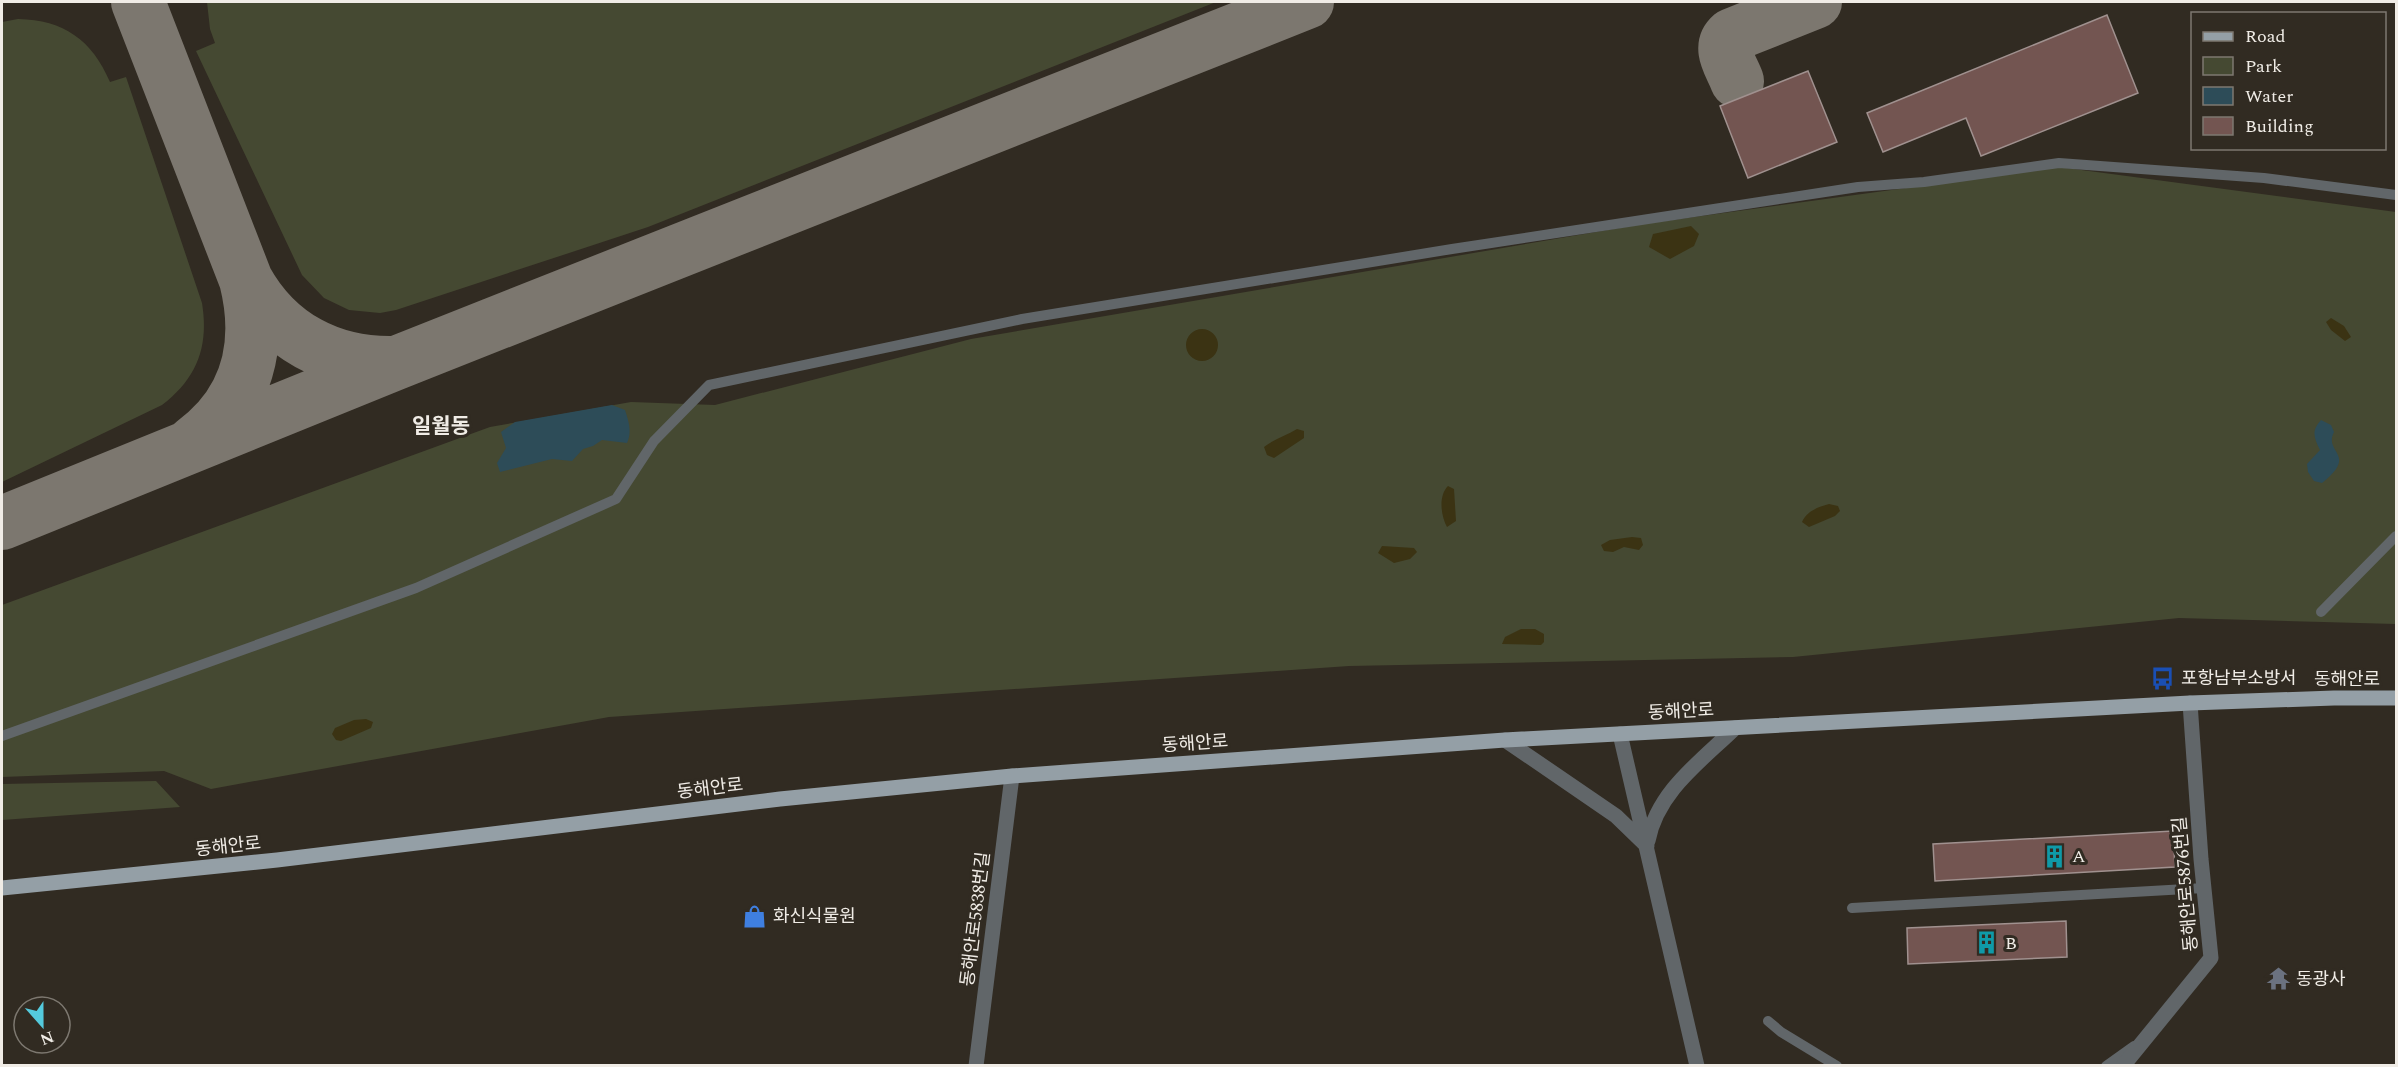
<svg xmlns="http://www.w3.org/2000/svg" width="2398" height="1067" viewBox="0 0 2398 1067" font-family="Spectral,'Noto Sans KR',serif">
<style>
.green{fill:#454932}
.sand{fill:#3b3313}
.water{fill:#2d4c58}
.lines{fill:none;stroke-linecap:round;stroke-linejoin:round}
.taxiway{stroke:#7c776f;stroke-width:54}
.building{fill:#735551;stroke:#a0918f;stroke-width:1.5}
.lane{stroke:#616669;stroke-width:10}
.street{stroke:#616669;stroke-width:15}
.primary{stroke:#949fa6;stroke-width:15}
.labels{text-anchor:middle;stroke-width:6;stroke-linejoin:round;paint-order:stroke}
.poi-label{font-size:18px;fill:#f0ece6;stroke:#312b22;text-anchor:start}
.street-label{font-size:18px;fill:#f0ece6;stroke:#312b22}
.quarter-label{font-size:21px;font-weight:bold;fill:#f0ece6;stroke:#312b22}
</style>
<rect width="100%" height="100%" fill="#312b22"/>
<path class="green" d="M207 2H1216L648 227 396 310 380 313 349 310 324 298 302 275 196 51 215 43 210 29Z
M18 19C64 20 92 40 110 82L126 77 202 303C209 347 197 378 162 405L2 482V22Z
M2059 167 2396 212V624L2179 618 1793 657 1349 666 609 717 211 789 164 771 2 777V605L490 427 631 402 715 405 971 339 1643 224Z
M156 781 180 807 2 820V784Z"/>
<path class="sand" d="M1691 226 1699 234 1694 246 1670 259 1649 247 1653 234Z
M2331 318 2344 326 2351 337 2345 341 2331 330 2326 322Z
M1186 345a16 16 0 1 1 32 0a16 16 0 1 1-32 0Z
M1297 429 1304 431V438L1274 458 1267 455 1264 447C1274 439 1286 436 1297 429Z
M1448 486 1454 489 1456 521 1447 527C1441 516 1438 496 1448 486Z
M1829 504 1838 506 1840 511 1835 516 1809 527 1802 522C1807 511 1818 507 1829 504Z
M1632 537 1641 538 1643 545 1639 550 1624 547 1613 552 1604 551 1601 545 1610 540Z
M1382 546 1414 548 1417 552 1410 559 1394 563 1378 553Z
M1521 629H1535L1544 634V642L1541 645 1502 644 1505 637Z
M366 719 373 722 371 728 341 741 336 740 332 734 335 728 354 720Z"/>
<path class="water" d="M612 405 625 410C629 422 632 432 627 443L602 440 593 446 583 449 572 461 552 459 500 472 497 463 506 448 501 432 515 422Z
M2321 420 2331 425 2334 432C2323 453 2359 454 2322 483L2314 481 2308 472 2307 464 2320 450C2314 438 2311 431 2321 420Z"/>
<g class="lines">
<path class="taxiway" d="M138 2 246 280
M1737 81C1731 65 1717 48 1732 35L1815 2
M193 443C248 403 262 344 246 280 277 336 331 365 396 363
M2 523 396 363 1307 2"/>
</g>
<path class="building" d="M2107 15 2138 93 1981 156 1966 118 1883 152 1867 113Z
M1808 71 1837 142 1748 178 1720 106Z
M2173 831 2175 867 1935 881 1933 844Z
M2066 921 2067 957 1908 964 1907 928Z"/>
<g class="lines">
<path class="lane" d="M2321 612 2396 536
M2 736 416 588 616 499 654 441 709 385 1022 319 1452 249 1858 187 1924 182 2059 163 2264 178 2396 195
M1852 908 2204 888
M1768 1021 1781 1032 1837 1066
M2106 1066 2134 1046"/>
<path class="street" d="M1620 734 1697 1066
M1505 740 1616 816 1647 846
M1648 841C1657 792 1701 761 1735 728
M976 1066 1012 776
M2123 1066 2211 958 2201 859 2190 703"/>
<path class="primary" d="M2 888 277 860 780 799 1012 776 1505 740 2190 703 2334 698H2396"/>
</g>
<defs>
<symbol id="bus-bare" viewBox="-9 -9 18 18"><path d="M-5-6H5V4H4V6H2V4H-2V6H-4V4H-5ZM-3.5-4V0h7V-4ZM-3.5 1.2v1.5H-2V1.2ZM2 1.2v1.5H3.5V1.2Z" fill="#1a4fb4" stroke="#312b22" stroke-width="2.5" paint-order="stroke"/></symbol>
<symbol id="building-bare" viewBox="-9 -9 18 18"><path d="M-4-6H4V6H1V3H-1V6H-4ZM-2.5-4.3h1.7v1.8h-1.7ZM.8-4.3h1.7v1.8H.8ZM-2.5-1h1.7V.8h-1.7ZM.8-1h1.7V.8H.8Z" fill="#0f9aa8" stroke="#312b22" stroke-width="2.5" paint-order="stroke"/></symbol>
<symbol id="shop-bare" viewBox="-9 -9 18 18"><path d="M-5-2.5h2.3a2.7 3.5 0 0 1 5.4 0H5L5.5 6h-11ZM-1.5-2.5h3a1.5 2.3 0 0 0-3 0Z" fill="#3f7fe0" stroke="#312b22" stroke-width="2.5" paint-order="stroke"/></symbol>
<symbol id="temple-bare" viewBox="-9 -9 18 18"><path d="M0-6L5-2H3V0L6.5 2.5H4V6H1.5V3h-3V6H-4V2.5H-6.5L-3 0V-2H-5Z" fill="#6b7280" stroke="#312b22" stroke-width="2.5" paint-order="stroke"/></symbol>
</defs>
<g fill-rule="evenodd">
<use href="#bus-bare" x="2146" y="662" width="33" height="33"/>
<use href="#building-bare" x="2038" y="840" width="33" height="33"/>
<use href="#shop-bare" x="738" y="900" width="33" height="33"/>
<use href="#building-bare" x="1970" y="926" width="33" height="33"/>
<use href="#temple-bare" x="2262" y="962" width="33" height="33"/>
</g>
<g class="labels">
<g class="poi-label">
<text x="2181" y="684">포항남부소방서</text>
<text x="2072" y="862">A</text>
<text x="773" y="922">화신식물원</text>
<text x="2005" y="949">B</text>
<text x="2296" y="985">동광사</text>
</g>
<g class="street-label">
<text x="2347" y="685">동해안로</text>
<text transform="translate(1681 711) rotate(-3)" y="6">동해안로</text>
<text transform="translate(1195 743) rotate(-4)" y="6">동해안로</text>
<text transform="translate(710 788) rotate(-7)" y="6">동해안로</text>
<text transform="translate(228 846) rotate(-6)" y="6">동해안로</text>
<text transform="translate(2185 884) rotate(-95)" y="6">동해안로5876번길</text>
<text transform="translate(975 919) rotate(-83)" y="6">동해안로5838번길</text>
</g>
<g class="quarter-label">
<text x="441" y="433">일월동</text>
</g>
</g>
<rect width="2398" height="1067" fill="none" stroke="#f0ece6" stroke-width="6"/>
<rect x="2191" y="12" width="195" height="138" fill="#312b22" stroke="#7d7870" stroke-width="1.5"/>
<rect x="2203" y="32" width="30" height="9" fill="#949fa6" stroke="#7d7870" stroke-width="1.5"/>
<text x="2245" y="42" font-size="18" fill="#f0ece6">Road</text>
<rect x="2203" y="57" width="30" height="18" fill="#454932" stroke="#7d7870" stroke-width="1.5"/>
<text x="2245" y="72" font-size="18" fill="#f0ece6">Park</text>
<rect x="2203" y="87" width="30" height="18" fill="#2d4c58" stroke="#7d7870" stroke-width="1.5"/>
<text x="2245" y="102" font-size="18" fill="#f0ece6">Water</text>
<rect x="2203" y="117" width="30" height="18" fill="#735551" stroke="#7d7870" stroke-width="1.5"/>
<text x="2245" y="132" font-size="18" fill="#f0ece6">Building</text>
<g transform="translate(42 1025) rotate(159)"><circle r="28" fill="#312b22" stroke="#7d7870" stroke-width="1.5"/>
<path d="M0-4.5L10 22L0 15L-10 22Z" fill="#54cadd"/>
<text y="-9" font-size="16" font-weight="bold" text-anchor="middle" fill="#f0ece6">N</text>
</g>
</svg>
